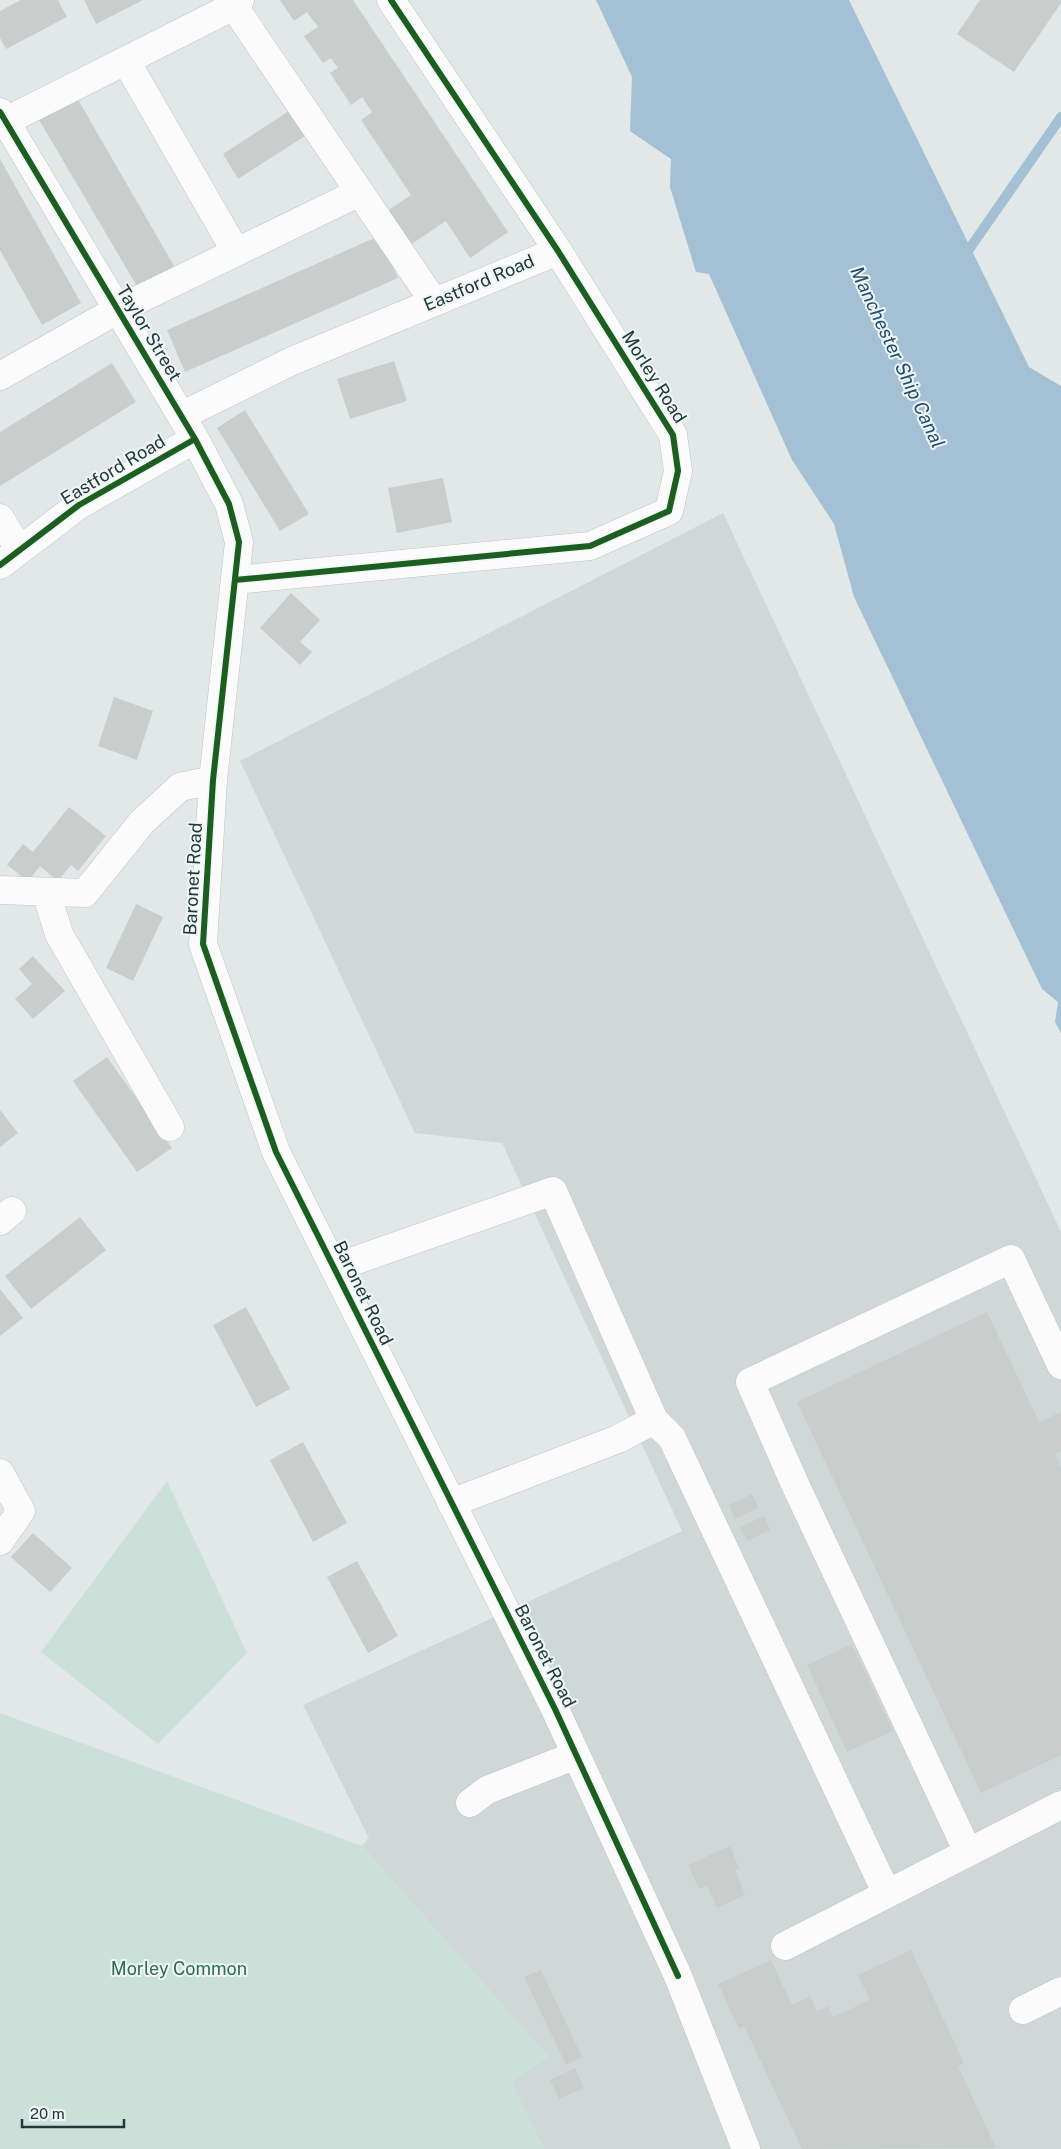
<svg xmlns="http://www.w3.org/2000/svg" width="1061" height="2149" viewBox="0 0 1061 2149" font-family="'Public Sans',sans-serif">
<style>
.built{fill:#cfd8d7}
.green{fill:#cbe0d8}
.water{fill:#a4c0d4}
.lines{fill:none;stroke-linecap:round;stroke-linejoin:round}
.stream{stroke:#a4c0d4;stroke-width:10}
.building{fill:#c9cecd}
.minor-casing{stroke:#bfc4c4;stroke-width:29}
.minor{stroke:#fbfbfb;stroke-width:28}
.cycleway-casing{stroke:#eff6f5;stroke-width:9}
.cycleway{stroke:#1b5e20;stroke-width:6}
.labels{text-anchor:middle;stroke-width:4;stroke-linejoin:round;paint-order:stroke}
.street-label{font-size:18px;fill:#213839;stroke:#eff6f5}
.park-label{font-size:18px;fill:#2d6d58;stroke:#eff6f5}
.water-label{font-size:19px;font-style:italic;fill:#1f4d71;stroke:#eff6f5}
</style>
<rect width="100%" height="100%" fill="#e2e7e7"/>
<path class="built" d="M723 513 1061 1232V2149H544L511 2082 548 2057 362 1846 369 1838 303 1705 682 1531 502 1143 415 1133 240 761Z"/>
<path class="green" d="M167 1481 247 1653 158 1744 41 1652Z
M0 1713 362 1846 549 2057 512 2082 544 2149H0Z"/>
<path class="water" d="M596 0H849L1029 367 1061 386V1033L1055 1022 1058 1002 1042 989 854 597 834 524 792 460 709 274 696 272 670 187 671 159 630 131 632 77Z"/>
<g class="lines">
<path class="stream" d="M963 258 1061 117"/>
</g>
<path class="building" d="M21 0H58L67 17 6 49 0 38V11Z
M84 0H143L96 24Z
M280 0H353L508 232 470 258 446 221 410 245 387 211 411 195 361 120 372 112 362 97 351 105 330 73 338 68 331 58 323 63 304 36 318 27 307 12 294 21Z
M980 0H1061V3L1014 72 957 34Z
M76 96 174 266 138 288 38 118Z
M292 109 308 134 238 179 223 154Z
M0 159 81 303 42 325 0 250Z
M379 236 398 278 185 372 167 330Z
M394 361 407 401 350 419 337 379Z
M112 363 136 402 0 486V432Z
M245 410 309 514 280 531 217 428Z
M443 478 452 522 397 533 388 488Z
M291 593 320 620 300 642 312 652 300 665 260 628Z
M114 697 153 711 137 760 98 746Z
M69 807 106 836 78 871 71 865 58 881 40 866 28 881 7 865 23 844 33 852Z
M136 904 163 917 133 981 106 968Z
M33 956 65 991 33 1019 15 999 32 984 19 969Z
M107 1057 172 1148 137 1172 73 1081Z
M0 1110 18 1133 0 1147Z
M80 1217 106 1250 31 1309 5 1276Z
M0 1289 23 1318 0 1336Z
M246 1307 290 1389 256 1407 213 1325Z
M987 1312 1039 1422 1061 1412V1451L1055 1454 1061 1468V1755L981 1793 797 1402Z
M303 1442 347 1523 313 1542 270 1460Z
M752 1494 759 1508 735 1519 729 1505Z
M764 1516 770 1530 747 1541 740 1527Z
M33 1533 72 1568 50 1592 11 1557Z
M357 1561 398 1636 368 1653 327 1577Z
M852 1644 893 1731 847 1752 807 1665Z
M730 1846 739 1868 735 1870 745 1895 717 1908 707 1885 699 1889 688 1865Z
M911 1950 964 2063 958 2066 996 2148 802 2149 744 2026 739 2029 718 1984 771 1960 792 2005 810 1996 817 2011 828 2006 833 2017 870 2000 858 1975Z
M541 1970 582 2057 566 2065 524 1977Z
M575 2068 584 2088 559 2099 550 2080Z"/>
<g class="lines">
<defs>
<path id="minor" d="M233 5 434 302
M126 61 236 252
M0 112 195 439 229 504 239 542 213 780 203 944 276 1152 555 1709 678 1976 746 2149
M0 124 220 13 240 0
M0 376 117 310 360 192
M181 416 292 361 558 251
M0 518 19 549
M0 565 79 505 195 439
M235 580 590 546 669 511 678 471 673 435 558 251 391 0
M0 890 85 893 142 822 180 787 213 780
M46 892 59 934 170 1127
M0 1221 12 1211
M334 1268 553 1191 654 1420 618 1439 451 1503
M654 1420 672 1438 887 1894
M0 1473 21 1511 0 1541
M470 1803 487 1790 576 1755
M968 1852 794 1482 750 1382 1011 1259 1061 1365
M785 1946 1061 1805
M1023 2010 1061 1991"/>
</defs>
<use href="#minor" class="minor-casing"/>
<use href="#minor" class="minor"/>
<defs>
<path id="cycleway" d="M0 112 195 439 229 504 239 542 213 780 203 944 276 1152 555 1709 678 1976
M0 565 79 505 195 439
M235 580 590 546 669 511 678 471 673 435 558 251 391 0"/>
</defs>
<use href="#cycleway" class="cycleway-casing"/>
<use href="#cycleway" class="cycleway"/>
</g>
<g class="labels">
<g class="street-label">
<text transform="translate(479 283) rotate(-23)" y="6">Eastford Road</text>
<text transform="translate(149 333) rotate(59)" y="6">Taylor Street</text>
<text transform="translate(654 377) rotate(58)" y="6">Morley Road</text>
<text transform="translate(113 470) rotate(-31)" y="6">Eastford Road</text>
<text transform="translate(193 879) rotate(-87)" y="6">Baronet Road</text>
<text transform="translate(363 1293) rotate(64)" y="6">Baronet Road</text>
<text transform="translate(545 1656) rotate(63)" y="6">Baronet Road</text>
</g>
<g class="park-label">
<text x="179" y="1975">Morley Common</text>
</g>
<g class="water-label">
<text transform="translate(898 357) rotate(65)" y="7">Manchester Ship Canal</text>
</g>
</g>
<path d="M22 2119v8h102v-8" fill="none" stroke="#213839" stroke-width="2.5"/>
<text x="30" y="2119" font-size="15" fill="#213839" stroke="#eff6f5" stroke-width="4" paint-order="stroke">20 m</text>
</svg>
